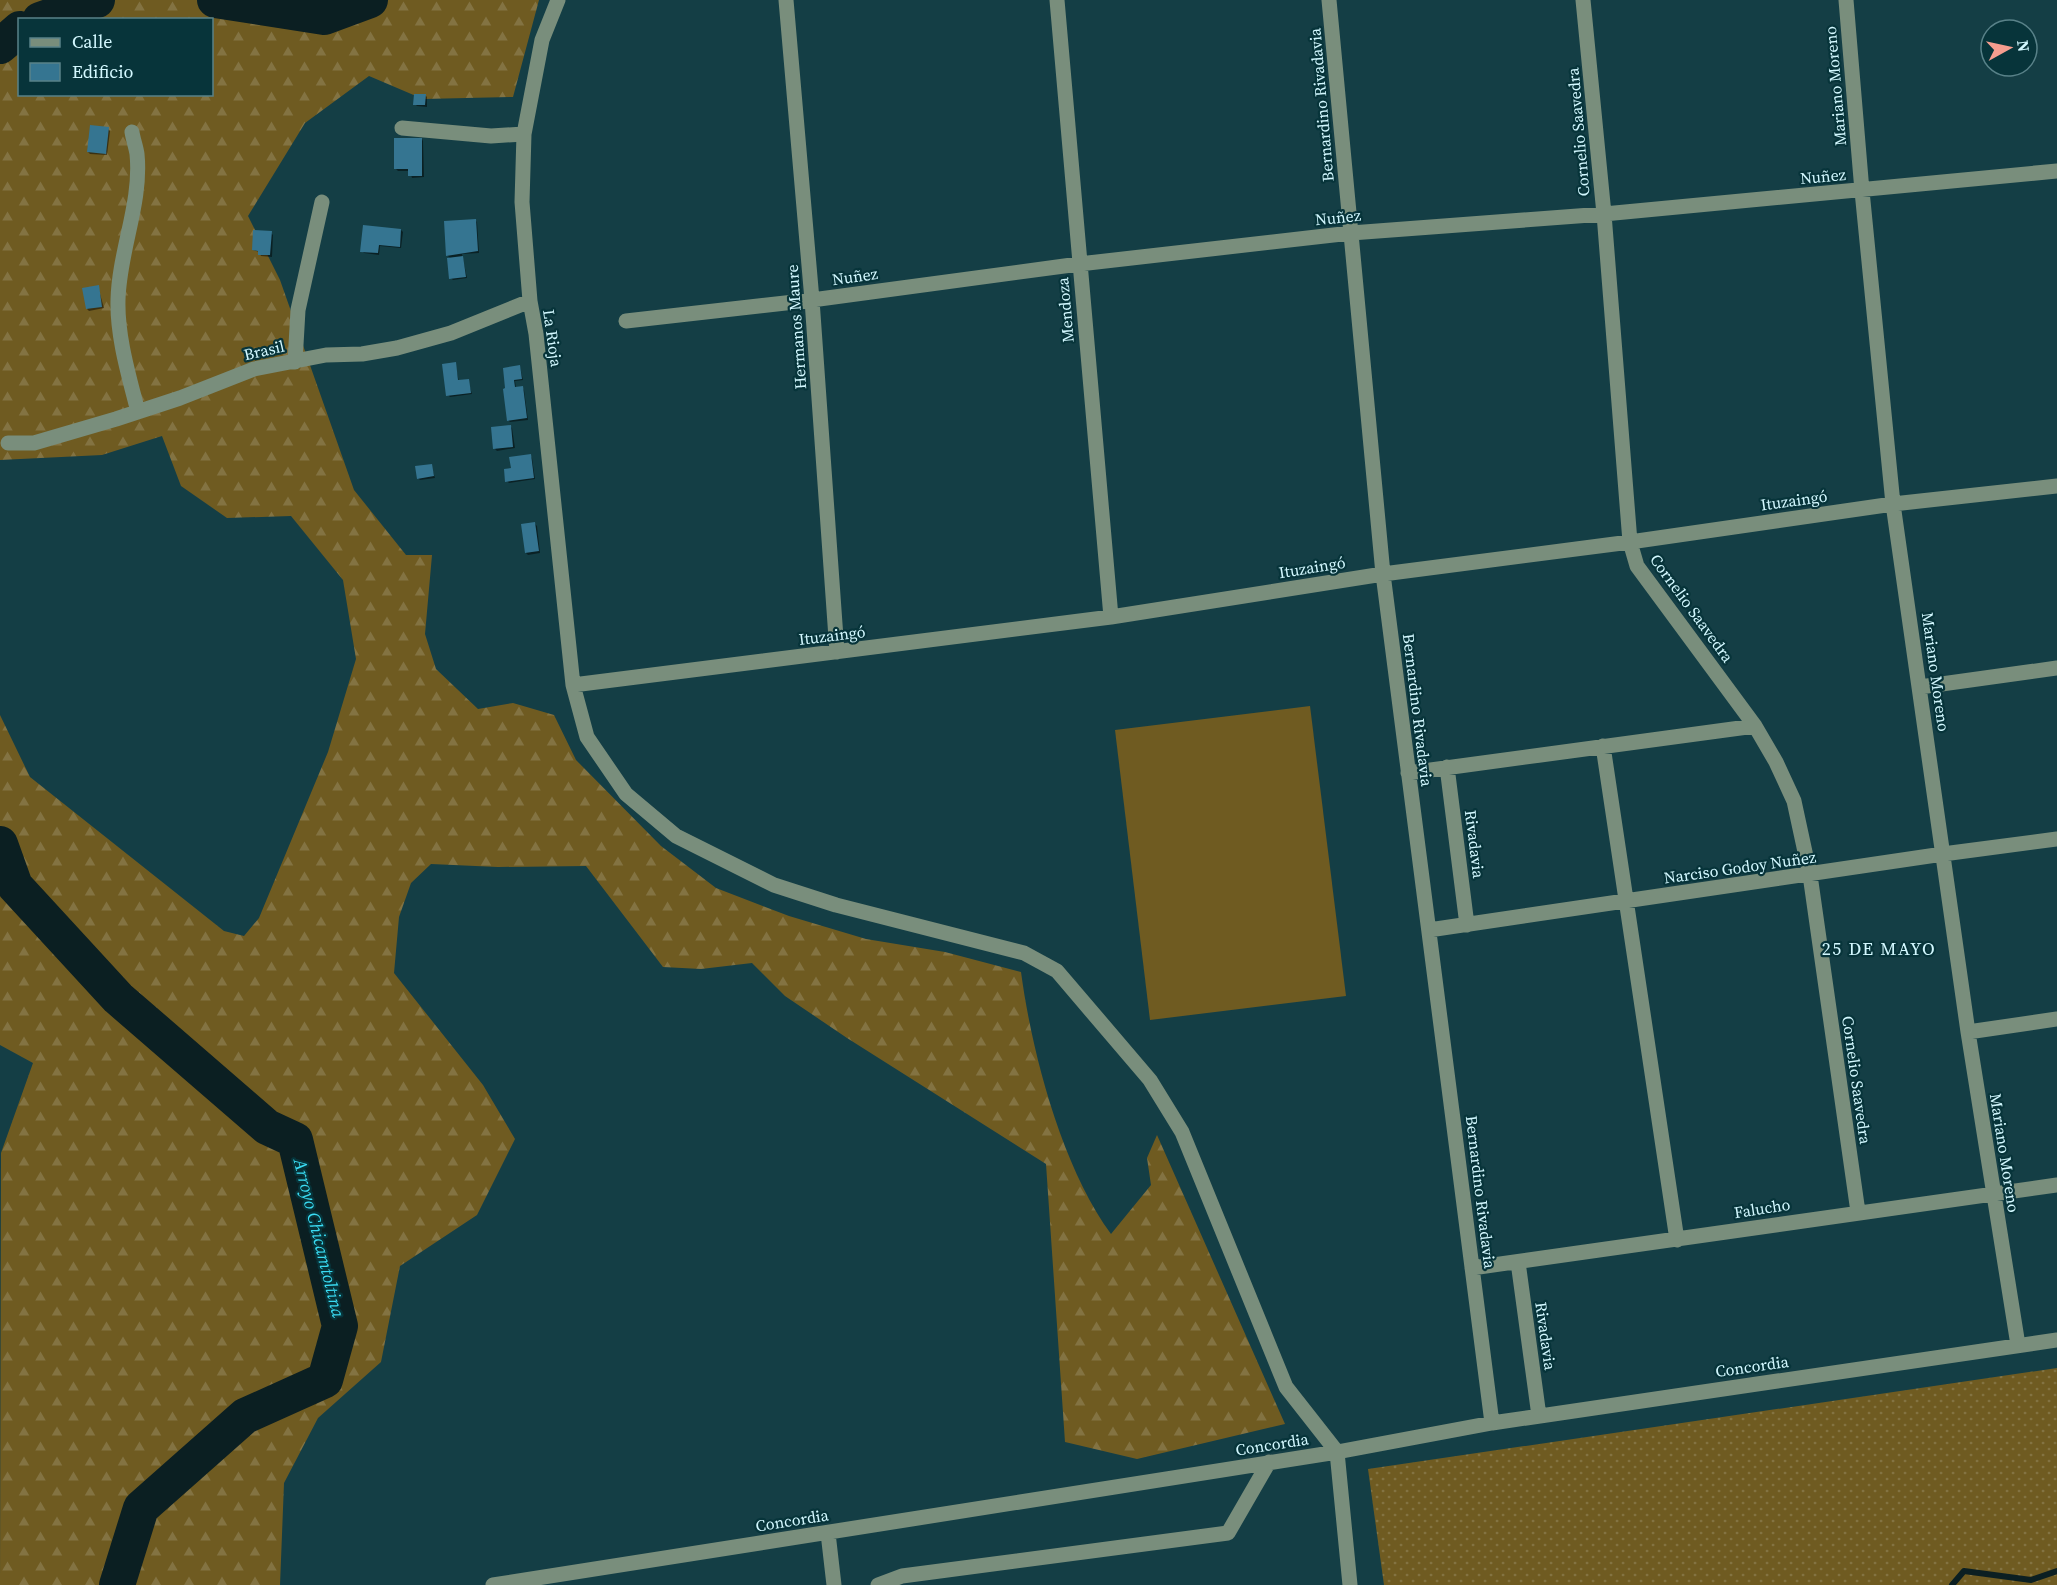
<svg xmlns="http://www.w3.org/2000/svg" width="2057" height="1585" viewBox="0 0 2057 1585" font-family="'Source Serif 4',serif">
<style>
.grass{fill:url(#grass-dots)}
.forest{fill:url(#forest-firs);fill-rule:evenodd}
.pitch{fill:#6f5b21}
.shadow{fill:#0007}
.lines{fill:none;stroke-linecap:round;stroke-linejoin:round}
.stream{stroke:#0b1f22;stroke-width:6}
.river{stroke:#0b1f22;stroke-width:36}
.building{fill:#357591}
.minor{stroke:#798e7c;stroke-width:15}
.labels{text-anchor:middle;stroke-width:4.5;stroke-linejoin:round;paint-order:stroke}
.street-label{font-size:16px;fill:#d3f8ff;stroke:#07343a}
.neighbourhood-label{font-size:18px;letter-spacing:1.5px;fill:#d3f8ff;stroke:#07343a}
.water-label{font-size:18px;font-style:italic;fill:#3adcf3;stroke:#07343a}
</style>
<defs>
<pattern id="grass-dots" width="8" height="8" patternUnits="userSpaceOnUse" patternTransform="scale(1.5)"><rect width="8" height="8" fill="#6f5b21"/><path d="M2 2h.1M6 6h.1" fill="none" stroke="#837342" stroke-width="1.8" stroke-linecap="round"/></pattern>
<pattern id="forest-firs" width="22" height="20" patternUnits="userSpaceOnUse" patternTransform="scale(1.5)"><rect width="22" height="20" fill="#6f5b21"/><path d="M5 1l3.5 6h-7zM16 11l3.5 6h-7z" fill="#837342"/></pattern>
</defs>
<rect width="100%" height="100%" fill="#143e45"/>
<path class="grass" d="M2057 1368V1585H1384L1368 1469Z"/>
<path class="forest" d="M0 0H539L513 97 423 99 369 76 305 123 248 216 280 280 354 490 406 555H432L425 634 436 669 478 709 513 703 554 715 576 760 661 846 716 888 789 916 866 939 945 952 1021 972C1032 1054 1062 1167 1111 1234L1151 1185 1147 1158 1157 1135 1285 1424 1137 1459 1065 1442 1046 1164 847 1038 785 996 752 963 701 969 663 967 586 866 498 867 431 864 411 883 399 917 394 973 483 1085 515 1139 477 1215 400 1266 381 1362 318 1418 284 1483 280 1585H0L1 1153 33 1063 0 1045V715L30 777 224 931 244 936 259 918 328 752 356 659 343 580 291 516 227 518 181 486 162 436 102 455 0 460ZM20 20H212V94H20Z"/>
<path class="pitch" d="M1310 706 1346 996 1150 1020 1115 730Z"/>
<path class="shadow" d="M425 95 427 97V107L417 106 415 104Z
M108 129 110 131 107 155 90 154 88 152Z
M422 139 423 141 424 177 412 178 410 171H398L396 169Z
M475 220 477 222 479 253 462 254 467 278 453 280 451 278V259L447 255Z
M401 230 403 232 401 248 380 246 379 255 364 253 362 251Z
M271 233 273 235 272 257 261 256 259 252 253 250Z
M98 287 104 308 89 311 87 309Z
M455 363 459 382 468 381 472 394 450 397 448 395Z
M520 367 523 380 515 381 516 388H522L524 390 528 420 510 422 508 420 504 390Z
M510 426 512 428 515 448 497 451 495 449Z
M530 456 532 458 535 479 509 483 507 481Z
M431 465 435 478 420 480 418 478Z
M535 524 537 526 540 553 528 555 526 553Z"/>
<g class="lines">
<path class="stream" d="M1952 1585 1964 1571 2031 1580 2057 1571"/>
<path class="river" d="M215 0 324 17 370 0
M40 20 97 0
M0 46 20 29
M0 844 15 886 118 998 267 1127 295 1140 340 1326 325 1380 245 1416 141 1508 117 1585"/>
</g>
<path class="building" d="M414 94H426L425 105H413Z
M90 125 109 127 106 154 87 152Z
M394 138H422V176H408V169H394Z
M476 219 478 251 446 256 444 221Z
M363 225 401 229 400 247 379 245 378 253 360 252Z
M253 230 272 231 270 255H258V251L252 250Z
M463 256 466 277 449 279 447 258Z
M99 285 102 307 86 309 82 288Z
M456 362 458 380 469 379 471 393 446 396 442 364Z
M520 365 522 379 514 380 515 387 523 386 527 418 507 421 503 389 505 388 503 368Z
M511 425 513 447 493 449 491 427Z
M531 454 534 478 505 482 504 469 511 468 509 457Z
M432 464 434 476 417 479 415 466Z
M535 522 539 551 525 553 521 524Z"/>
<g class="lines">
<path class="minor" d="M558 0 542 40 524 134 522 202 530 301 536 334 573 685 587 737 626 794 676 836 774 885 836 905 1024 953 1057 971 1150 1080 1182 1132 1286 1387 1337 1452 1350 1585
M786 0 812 300 837 652
M1057 0 1111 617
M1329 0 1383 574 1492 1423
M1583 0 1604 214 1630 542 1637 566 1755 726 1776 762 1794 801 1810 875 1858 1212
M1846 0 1862 191 1893 504 1968 1032 2018 1345
M402 128 491 136 524 134
M132 132C133 139 136 147 137 154 142 203 119 251 118 300 117 337 129 376 138 412
M626 321 812 300 1079 264 1351 233 1604 214 2057 171
M295 362 298 310 322 202
M8 443H34L116 419 180 398 254 369 326 355 362 354 397 348 451 333 530 301
M573 685 1111 617 1383 574 1630 542 1893 504 2057 486
M1920 687 2057 668
M1603 746 1677 1240
M1447 767 1467 925
M1408 773 1755 726
M1429 930 1943 854 2057 839
M1968 1032 2057 1019
M1518 1262 1539 1416
M1472 1268 2057 1185
M828 1533 834 1585
M493 1585 1337 1452 1492 1423 2057 1340
M878 1585 902 1576 1228 1533 1269 1462"/>
</g>
<g class="labels">
<g class="street-label">
<text transform="translate(1835 86) rotate(-95)" y="6">Mariano Moreno</text>
<text transform="translate(1321 105) rotate(-95)" y="6">Bernardino Rivadavia</text>
<text transform="translate(1578 132) rotate(-95)" y="6">Cornelio Saavedra</text>
<text transform="translate(1823 176) rotate(-5)" y="6">Nuñez</text>
<text transform="translate(1338 217) rotate(-6)" y="6">Nuñez</text>
<text transform="translate(855 276) rotate(-8)" y="6">Nuñez</text>
<text transform="translate(1065 310) rotate(-95)" y="6">Mendoza</text>
<text transform="translate(796 327) rotate(-94)" y="6">Hermanos Maure</text>
<text transform="translate(553 338) rotate(82)" y="6">La Rioja</text>
<text transform="translate(264 350) rotate(-13)" y="6">Brasil</text>
<text transform="translate(1794 500) rotate(-8)" y="6">Ituzaingó</text>
<text transform="translate(1312 567) rotate(-9)" y="6">Ituzaingó</text>
<text transform="translate(1692 608) rotate(54)" y="6">Cornelio Saavedra</text>
<text transform="translate(832 635) rotate(-7)" y="6">Ituzaingó</text>
<text transform="translate(1936 672) rotate(82)" y="6">Mariano Moreno</text>
<text transform="translate(1418 710) rotate(83)" y="6">Bernardino Rivadavia</text>
<text transform="translate(1475 844) rotate(83)" y="6">Rivadavia</text>
<text transform="translate(1740 867) rotate(-8)" y="6">Narciso Godoy Nuñez</text>
<text transform="translate(1857 1080) rotate(82)" y="6">Cornelio Saavedra</text>
<text transform="translate(2005 1153) rotate(81)" y="6">Mariano Moreno</text>
<text transform="translate(1481 1192) rotate(83)" y="6">Bernardino Rivadavia</text>
<text transform="translate(1762 1208) rotate(-9)" y="6">Falucho</text>
<text transform="translate(1546 1336) rotate(82)" y="6">Rivadavia</text>
<text transform="translate(1752 1366) rotate(-8)" y="6">Concordia</text>
<text transform="translate(1272 1444) rotate(-9)" y="6">Concordia</text>
<text transform="translate(792 1520) rotate(-9)" y="6">Concordia</text>
</g>
<g class="neighbourhood-label">
<text x="1879" y="955">25 DE MAYO</text>
</g>
<g class="water-label">
<text transform="translate(319 1238) rotate(76)" y="6">Arroyo Chicamtoltina</text>
</g>
</g>
<rect x="18" y="18" width="195" height="78" fill="#07343a" stroke="#598289" stroke-width="1.5"/>
<rect x="30" y="38" width="30" height="9" fill="#798e7c" stroke="#598289" stroke-width="1.5"/>
<text x="72" y="48" font-size="18" fill="#d3f8ff">Calle</text>
<rect x="30" y="63" width="30" height="18" fill="#357591" stroke="#598289" stroke-width="1.5"/>
<text x="72" y="78" font-size="18" fill="#d3f8ff">Edificio</text>
<g transform="translate(2009 48) rotate(82)"><circle r="28" fill="#07343a" stroke="#598289" stroke-width="1.5"/>
<path d="M0-4.5L10 22L0 15L-10 22Z" fill="#f59d8f"/>
<text y="-9" font-size="16" font-weight="bold" text-anchor="middle" fill="#d3f8ff">N</text>
</g>
</svg>
